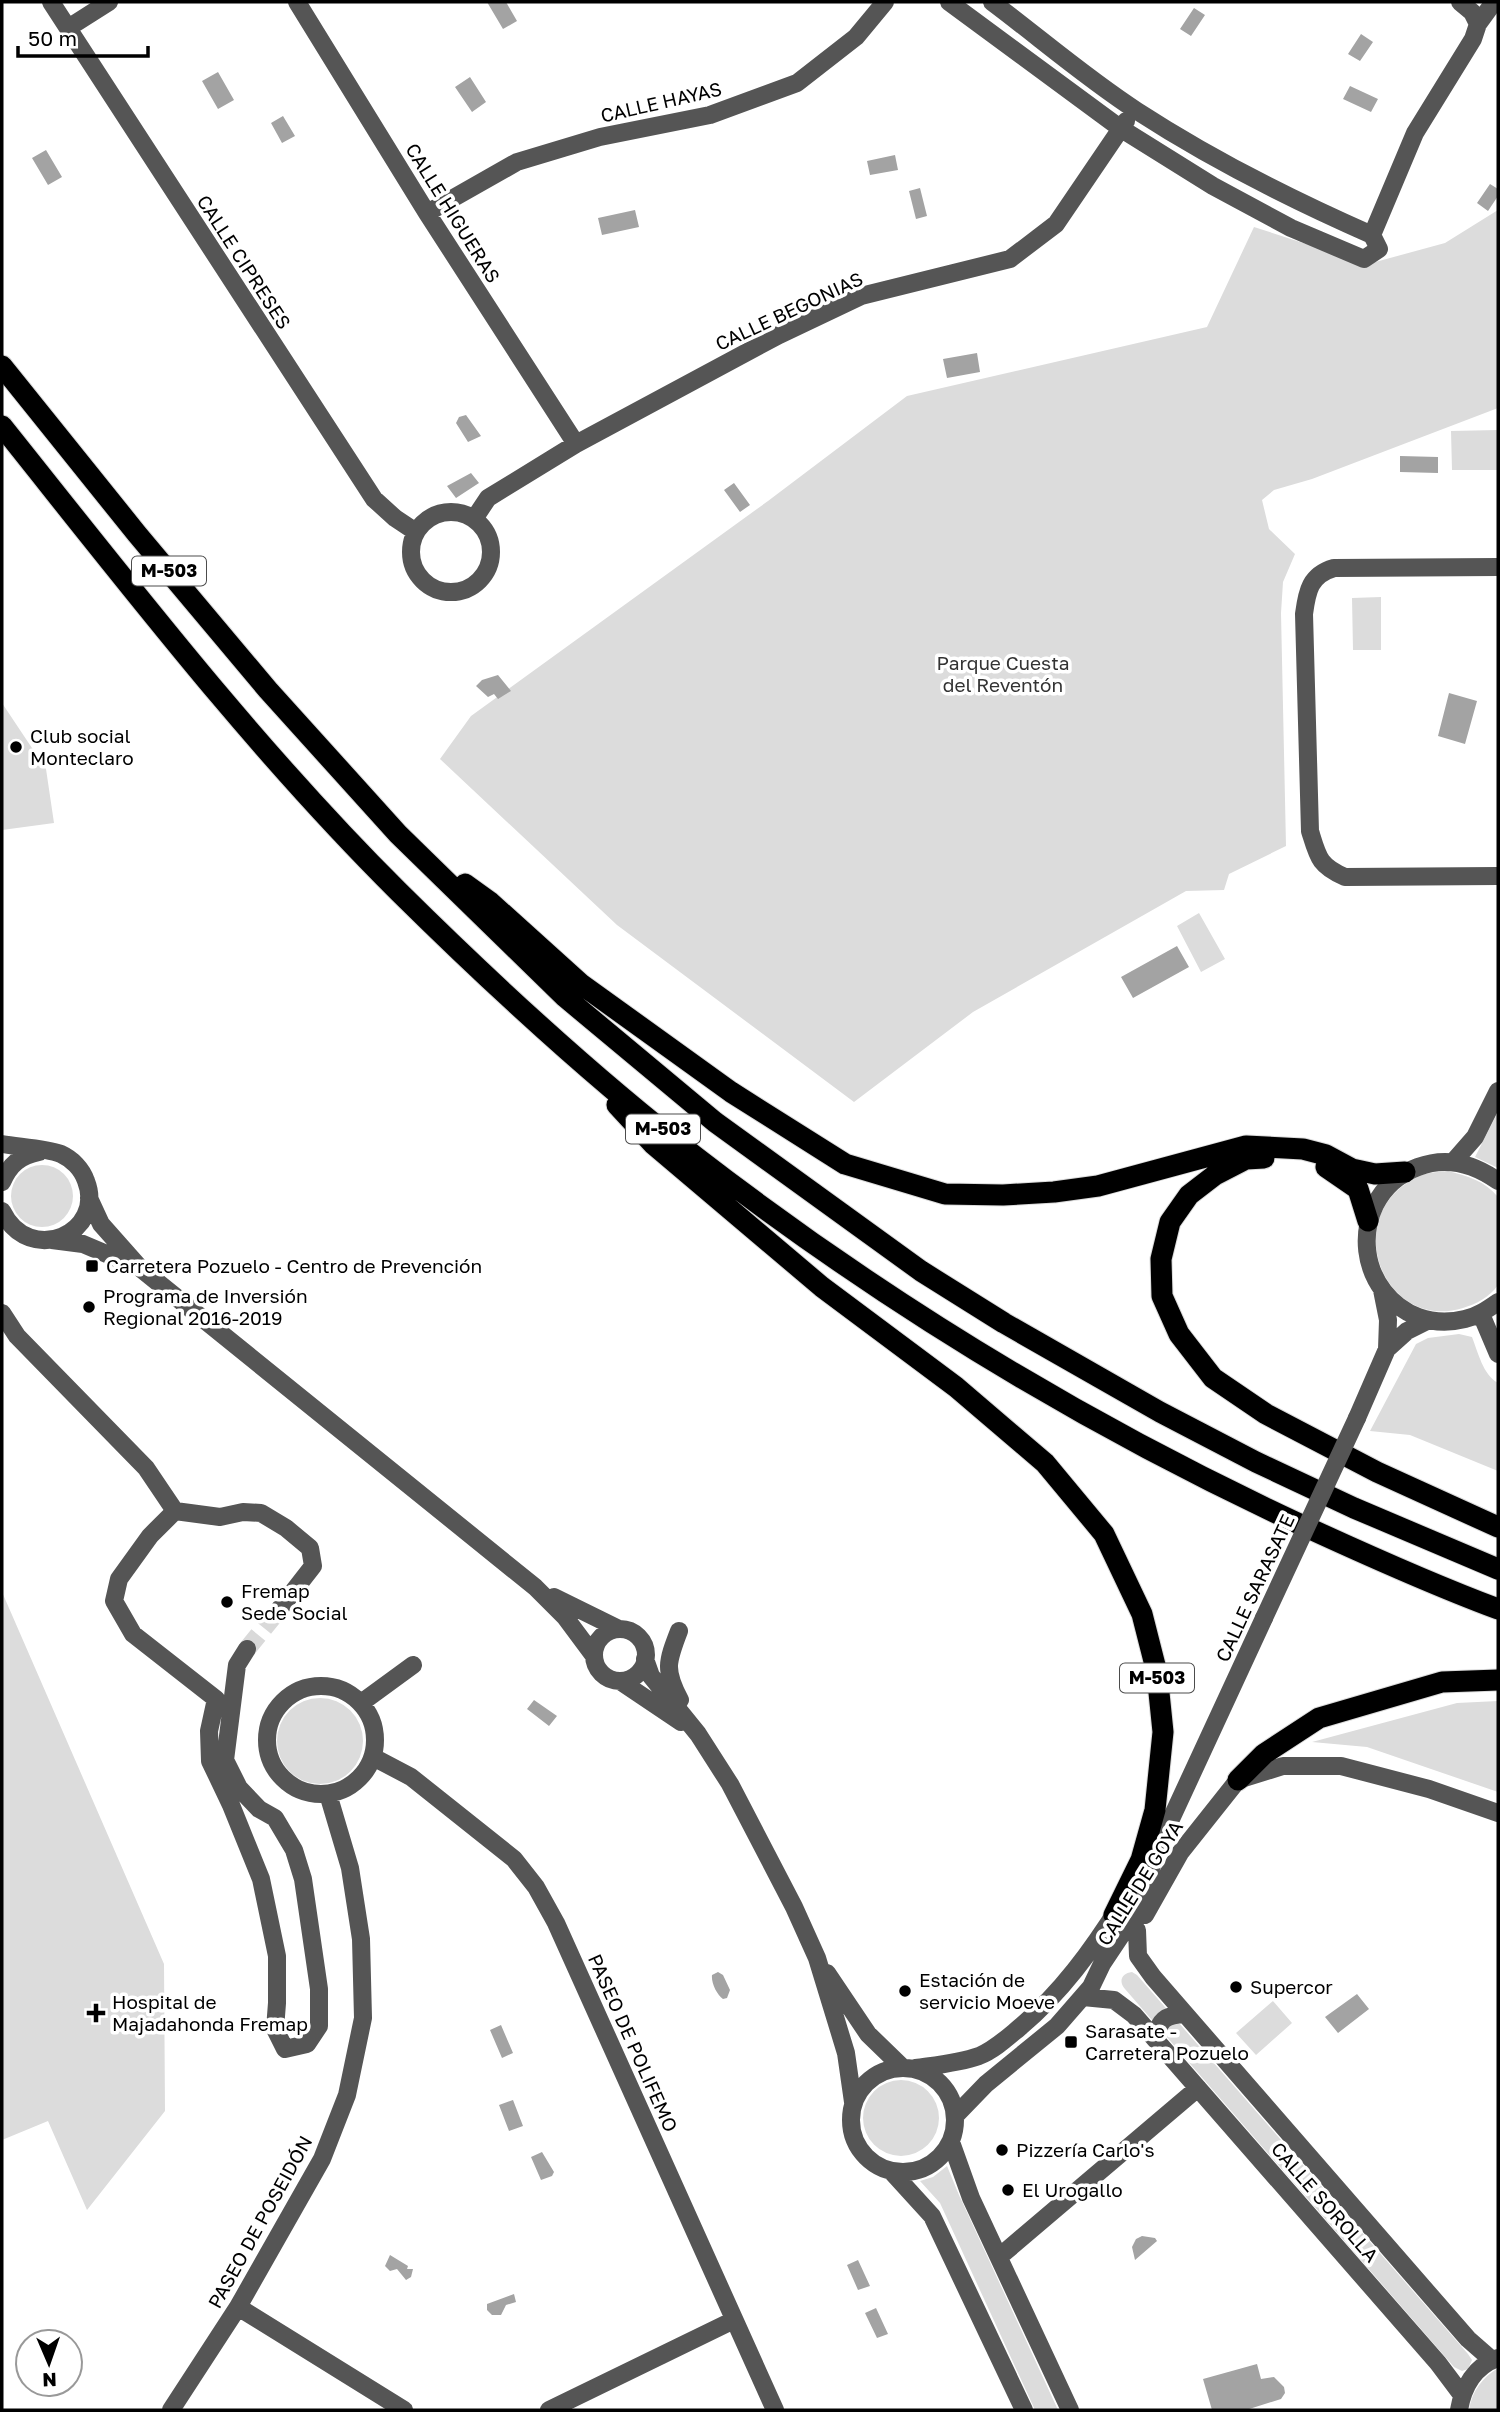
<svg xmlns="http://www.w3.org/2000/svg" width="1500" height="2412" viewBox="0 0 1500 2412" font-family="'Golos Text',sans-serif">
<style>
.green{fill:#dcdcdc}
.water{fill:#a3a3a3}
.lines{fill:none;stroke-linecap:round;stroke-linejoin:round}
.minor-tunnel{stroke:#d9d9d9;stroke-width:18;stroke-dasharray:18 9;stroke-linecap:butt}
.highway-casing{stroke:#dbdbdb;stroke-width:23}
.minor{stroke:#555;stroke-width:18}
.highway{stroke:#000;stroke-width:21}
.minor-bridge{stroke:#555;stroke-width:18}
.poi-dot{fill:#000;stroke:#fff;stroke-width:2.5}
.labels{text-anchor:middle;stroke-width:7;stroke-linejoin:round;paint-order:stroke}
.shield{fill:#fff;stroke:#4c4c4c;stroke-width:2}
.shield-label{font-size:18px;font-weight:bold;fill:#000}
.street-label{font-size:19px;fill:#000;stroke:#fff}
.park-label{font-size:19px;fill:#333;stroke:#fff}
.poi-label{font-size:19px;fill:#000;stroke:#fff;text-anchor:start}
</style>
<rect width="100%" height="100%" fill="#fff"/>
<path class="green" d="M1498 210V408L1312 479 1274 490 1262 500 1269 529 1295 554 1283 582 1281 613 1286 846 1229 874 1224 890 1186 891 973 1012 854 1102 617 925 440 759 471 716 768 501 907 396 1207 327 1254 227 1368 264 1445 243Z
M1498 430V470H1452L1451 431Z
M1381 597V650H1353L1352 598Z
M2 703 46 769 54 823 2 830Z
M1199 913 1225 959 1201 972 1177 926Z
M1498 1112V1168L1475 1157Z
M11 1196a31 31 0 1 1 62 0a31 31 0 1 1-62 0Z
M1448 1171C1468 1176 1485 1181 1498 1197V1285C1490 1297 1476 1304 1463 1308 1382 1333 1336 1211 1422 1175 1430 1172 1440 1172 1448 1171Z
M1459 1334 1472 1337C1478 1352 1483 1375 1498 1383V1471L1410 1435 1370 1431 1416 1344 1428 1338Z
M2 1592 164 1964 165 2111 87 2210 48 2121 2 2140Z
M277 1741a43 43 0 1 1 86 0a43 43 0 1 1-86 0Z
M1498 1701V1792L1367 1747 1312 1742 1457 1703Z
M1132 1972 1137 1975 1468 2354 1472 2360 1468 2369 1462 2371 1454 2367 1125 1989C1118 1981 1122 1973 1132 1972Z
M1273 2001 1292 2023 1256 2055 1236 2033Z
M863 2118a38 38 0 1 1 76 0a38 38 0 1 1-76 0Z
M947 2166 959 2195 1058 2410H1035L940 2203 920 2181 933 2177Z
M1498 2368V2410H1469C1472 2391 1482 2378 1498 2368Z"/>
<path class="water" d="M487 2H506L517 21 503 29Z
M1194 8 1205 15 1191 36 1180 29Z
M1361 34 1373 42 1360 61 1348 54Z
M218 72 234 100 218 109 202 81Z
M470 77 486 102 472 112 455 87Z
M1350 86 1378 99 1371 112 1343 99Z
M283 116 295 136 282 143 271 123Z
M46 150 62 177 48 185 32 158Z
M895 155 898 170 870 175 867 161Z
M1490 184 1498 189V196L1488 211 1477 203Z
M920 188 927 216 916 219 909 191Z
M635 210 639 227 602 235 598 218Z
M977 353 980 372 947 378 943 359Z
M466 415 481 436 468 442 456 423 459 417Z
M1400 456 1438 457V473L1400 472Z
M471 473 479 483 456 498 447 486Z
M734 483 750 505 740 512 724 490Z
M498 675 511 691 498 699 494 694 488 697 476 686 482 680Z
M1449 693 1477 701 1465 744 1438 736Z
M1177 946 1189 967 1133 998 1121 977Z
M534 1700 557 1716 549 1726 527 1709Z
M718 1972 723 1975 730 1990 727 1998 723 1999C717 1995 711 1983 712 1975Z
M1357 1994 1369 2009 1338 2033 1325 2017Z
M501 2025 513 2053 502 2058 490 2030Z
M513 2100 523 2126 509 2131 499 2105Z
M542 2152 554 2172 552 2176 541 2180 531 2157Z
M1142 2236 1155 2238 1157 2241 1135 2260 1132 2247 1136 2239Z
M390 2255 408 2266 407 2269H413L411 2277 406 2280 397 2269 390 2271 385 2266Z
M858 2260 870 2286 858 2290 847 2265Z
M514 2294 516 2302 506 2305 501 2315H492L487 2310V2304Z
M876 2308 888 2334 877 2338 865 2313Z
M1257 2364 1261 2379 1274 2377 1284 2387 1285 2393 1281 2399 1246 2410H1212L1203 2379Z"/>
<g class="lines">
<path class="minor-tunnel" d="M247 1649 278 1611"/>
<defs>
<path id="highway" d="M2 366 137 534 268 690 398 834 565 997 715 1122 921 1271 1004 1323 1160 1412 1256 1462 1354 1508 1498 1569
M2 426C129 585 254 748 399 892 493 985 591 1076 696 1157 881 1300 1081 1422 1293 1521 1360 1552 1428 1583 1498 1609
M465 884 490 902 581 984 731 1092 845 1164 945 1194 1003 1195 1054 1192 1098 1186 1246 1146 1303 1149 1326 1155 1352 1169 1375 1174 1405 1172
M617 1105 653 1144 822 1287 956 1387 1045 1463 1104 1534 1142 1614 1157 1673 1163 1732 1155 1810 1141 1860 1114 1915
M1264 1158 1246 1159 1215 1175 1189 1195 1170 1222 1161 1259 1162 1296 1179 1334 1213 1378 1266 1414 1377 1472 1498 1527
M1326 1167 1358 1189 1368 1221
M1238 1780 1264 1754 1319 1718 1442 1682 1498 1680"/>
</defs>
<use href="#highway" class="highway-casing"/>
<path class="minor" d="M51 2 374 499 395 518 416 532
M297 2 427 213 576 444
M949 2 1120 128 1213 186 1291 228 1364 259 1379 249 1372 235C1290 199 1211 159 1137 111 1086 78 1040 38 992 2
M1478 24 1494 2
M68 28 109 2
M427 213 517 162 600 137 710 115 797 83 856 37 885 2
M1372 235 1415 133 1473 39 1478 24 1472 12 1460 2
M411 552a40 40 0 1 1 80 0a40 40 0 1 1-80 0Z
M474 519 488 498 576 444 779 335 861 296 1010 259 1056 224 1126 121
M1498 567 1334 568C1310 575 1307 591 1304 614L1310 831C1318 857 1319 866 1345 877L1498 876
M2 1144C19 1147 45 1148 61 1154 72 1159 82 1169 86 1181 106 1232 30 1268 2 1211
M1454 1161 1475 1137 1498 1091
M1498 1181C1474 1164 1447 1156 1418 1167 1399 1174 1384 1187 1375 1205 1346 1266 1397 1336 1465 1319 1478 1316 1488 1309 1498 1302
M2 1182C10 1164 20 1156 39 1152
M89 1198 101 1224 140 1268 535 1587 565 1617 594 1656
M52 1240 83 1244 135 1266
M2 1313 17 1336 146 1468 175 1511
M1481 1314 1498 1354
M1387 1349 1407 1331 1429 1320
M1357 1418 1387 1349 1388 1320 1382 1290
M554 1597 619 1629
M594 1655a26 26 0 1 1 52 0a26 26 0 1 1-52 0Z
M679 1631C667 1662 664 1670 680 1700
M247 1649 237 1665 225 1760 239 1788 259 1809 275 1818 294 1850 303 1879 319 1989V2026L307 2044 285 2049 275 2029 277 2003V1956L261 1879 231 1805 210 1761 209 1731 216 1699 133 1634 114 1601 119 1579 150 1536 175 1511 220 1517 243 1512 261 1513 286 1528 310 1548 313 1566 278 1611
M645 1659 651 1676 698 1734 730 1784 794 1907 817 1958 846 2053 853 2102
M620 1681 681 1722
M267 1740a54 54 0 1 1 108 0a54 54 0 1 1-108 0Z
M361 1703 413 1665
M373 1757 411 1777 514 1859 536 1887 556 1923 775 2410
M1145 1915 1180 1853 1238 1780 1283 1766H1341L1429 1789 1498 1813
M1137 1930 1138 1956 1153 1977 1468 2339 1492 2360
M827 1973 868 2034 902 2067
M1083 1997 1114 2000 1134 2015 1438 2363 1462 2395
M1155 2039C1159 2020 1165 2015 1184 2014
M851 2120a52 52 0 1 1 104 0a52 52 0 1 1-104 0Z
M916 2068C937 2065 959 2063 979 2056 994 2050 1007 2038 1019 2028 1061 1993 1092 1950 1121 1904
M956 2115 986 2084 1057 2026 1091 1987 1102 1964 1128 1925 1143 1891 1159 1845 1264 1618
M951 2142 971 2198 1070 2410
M891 2171 932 2216 1024 2410
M999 2257 1198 2088
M238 2307 404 2410
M171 2410 238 2307 322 2159 347 2095 363 2018 361 1939 350 1868 328 1794
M549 2410 734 2320
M1459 2410C1463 2387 1475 2366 1498 2358"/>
<use href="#highway" class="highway"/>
<path class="minor-bridge" d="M1264 1618 1357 1418"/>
</g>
<g class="poi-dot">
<circle cx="16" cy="747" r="7"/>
<rect x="85" y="1259" width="14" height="14" rx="3.5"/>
<circle cx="89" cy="1307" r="7"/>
<circle cx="227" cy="1602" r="7"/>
<circle cx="1236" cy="1987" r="7"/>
<circle cx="905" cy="1991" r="7"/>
<path d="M92.5 2002.5h7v7h7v7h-7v7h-7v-7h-7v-7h7z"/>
<rect x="1064" y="2035" width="14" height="14" rx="3.5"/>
<circle cx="1002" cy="2150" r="7"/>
<circle cx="1008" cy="2190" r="7"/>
</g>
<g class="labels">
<g class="shield">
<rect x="132" y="556.5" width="74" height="29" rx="5"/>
<rect x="626" y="1114.5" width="74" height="29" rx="5"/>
<rect x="1120" y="1663.5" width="74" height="29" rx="5"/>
</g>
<g class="shield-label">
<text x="169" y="577">M-503</text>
<text x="663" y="1135">M-503</text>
<text x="1157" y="1684">M-503</text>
</g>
<g class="street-label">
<text transform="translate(661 102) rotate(-13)" y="7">CALLE HAYAS</text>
<text transform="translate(453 213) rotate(58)" y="7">CALLE HIGUERAS</text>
<text transform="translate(244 262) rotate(57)" y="7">CALLE CIPRESES</text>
<text transform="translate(789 311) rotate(-25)" y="7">CALLE BEGONIAS</text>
<text transform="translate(1255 1588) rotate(-65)" y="7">CALLE SARASATE</text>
<text transform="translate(1140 1883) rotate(-58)" y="7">CALLE DE GOYA</text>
<text transform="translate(633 2043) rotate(66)" y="7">PASEO DE POLIFEMO</text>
<text transform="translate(1325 2202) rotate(49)" y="7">CALLE SOROLLA</text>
<text transform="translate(260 2222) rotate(-61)" y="7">PASEO DE POSEIDÓN</text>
</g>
<g class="park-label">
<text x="1003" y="670">Parque Cuesta<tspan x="1003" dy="22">del Reventón</tspan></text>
</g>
<g class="poi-label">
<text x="30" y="743">Club social<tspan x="30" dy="22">Monteclaro</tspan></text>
<text x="106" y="1273">Carretera Pozuelo - Centro de Prevención</text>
<text x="103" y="1303">Programa de Inversión<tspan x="103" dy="22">Regional 2016-2019</tspan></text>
<text x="241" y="1598">Fremap<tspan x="241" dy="22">Sede Social</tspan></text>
<text x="919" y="1987">Estación de<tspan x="919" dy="22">servicio Moeve</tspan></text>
<text x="1250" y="1994">Supercor</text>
<text x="112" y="2009">Hospital de<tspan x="112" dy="22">Majadahonda Fremap</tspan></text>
<text x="1085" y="2038">Sarasate -<tspan x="1085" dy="22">Carretera Pozuelo</tspan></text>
<text x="1016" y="2157">Pizzería Carlo's</text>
<text x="1022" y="2197">El Urogallo</text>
</g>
</g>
<rect width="1500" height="2412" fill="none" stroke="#000000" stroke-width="7"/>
<g transform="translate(49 2363) rotate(178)"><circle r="33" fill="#ffffff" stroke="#999999" stroke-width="2"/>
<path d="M0-5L12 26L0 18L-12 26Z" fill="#000000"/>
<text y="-10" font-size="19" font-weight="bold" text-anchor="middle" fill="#000000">N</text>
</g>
<path d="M18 46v10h130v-10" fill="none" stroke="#000000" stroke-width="3.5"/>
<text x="28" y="46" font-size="21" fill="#000000" stroke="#ffffff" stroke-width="5" paint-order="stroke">50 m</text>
</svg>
